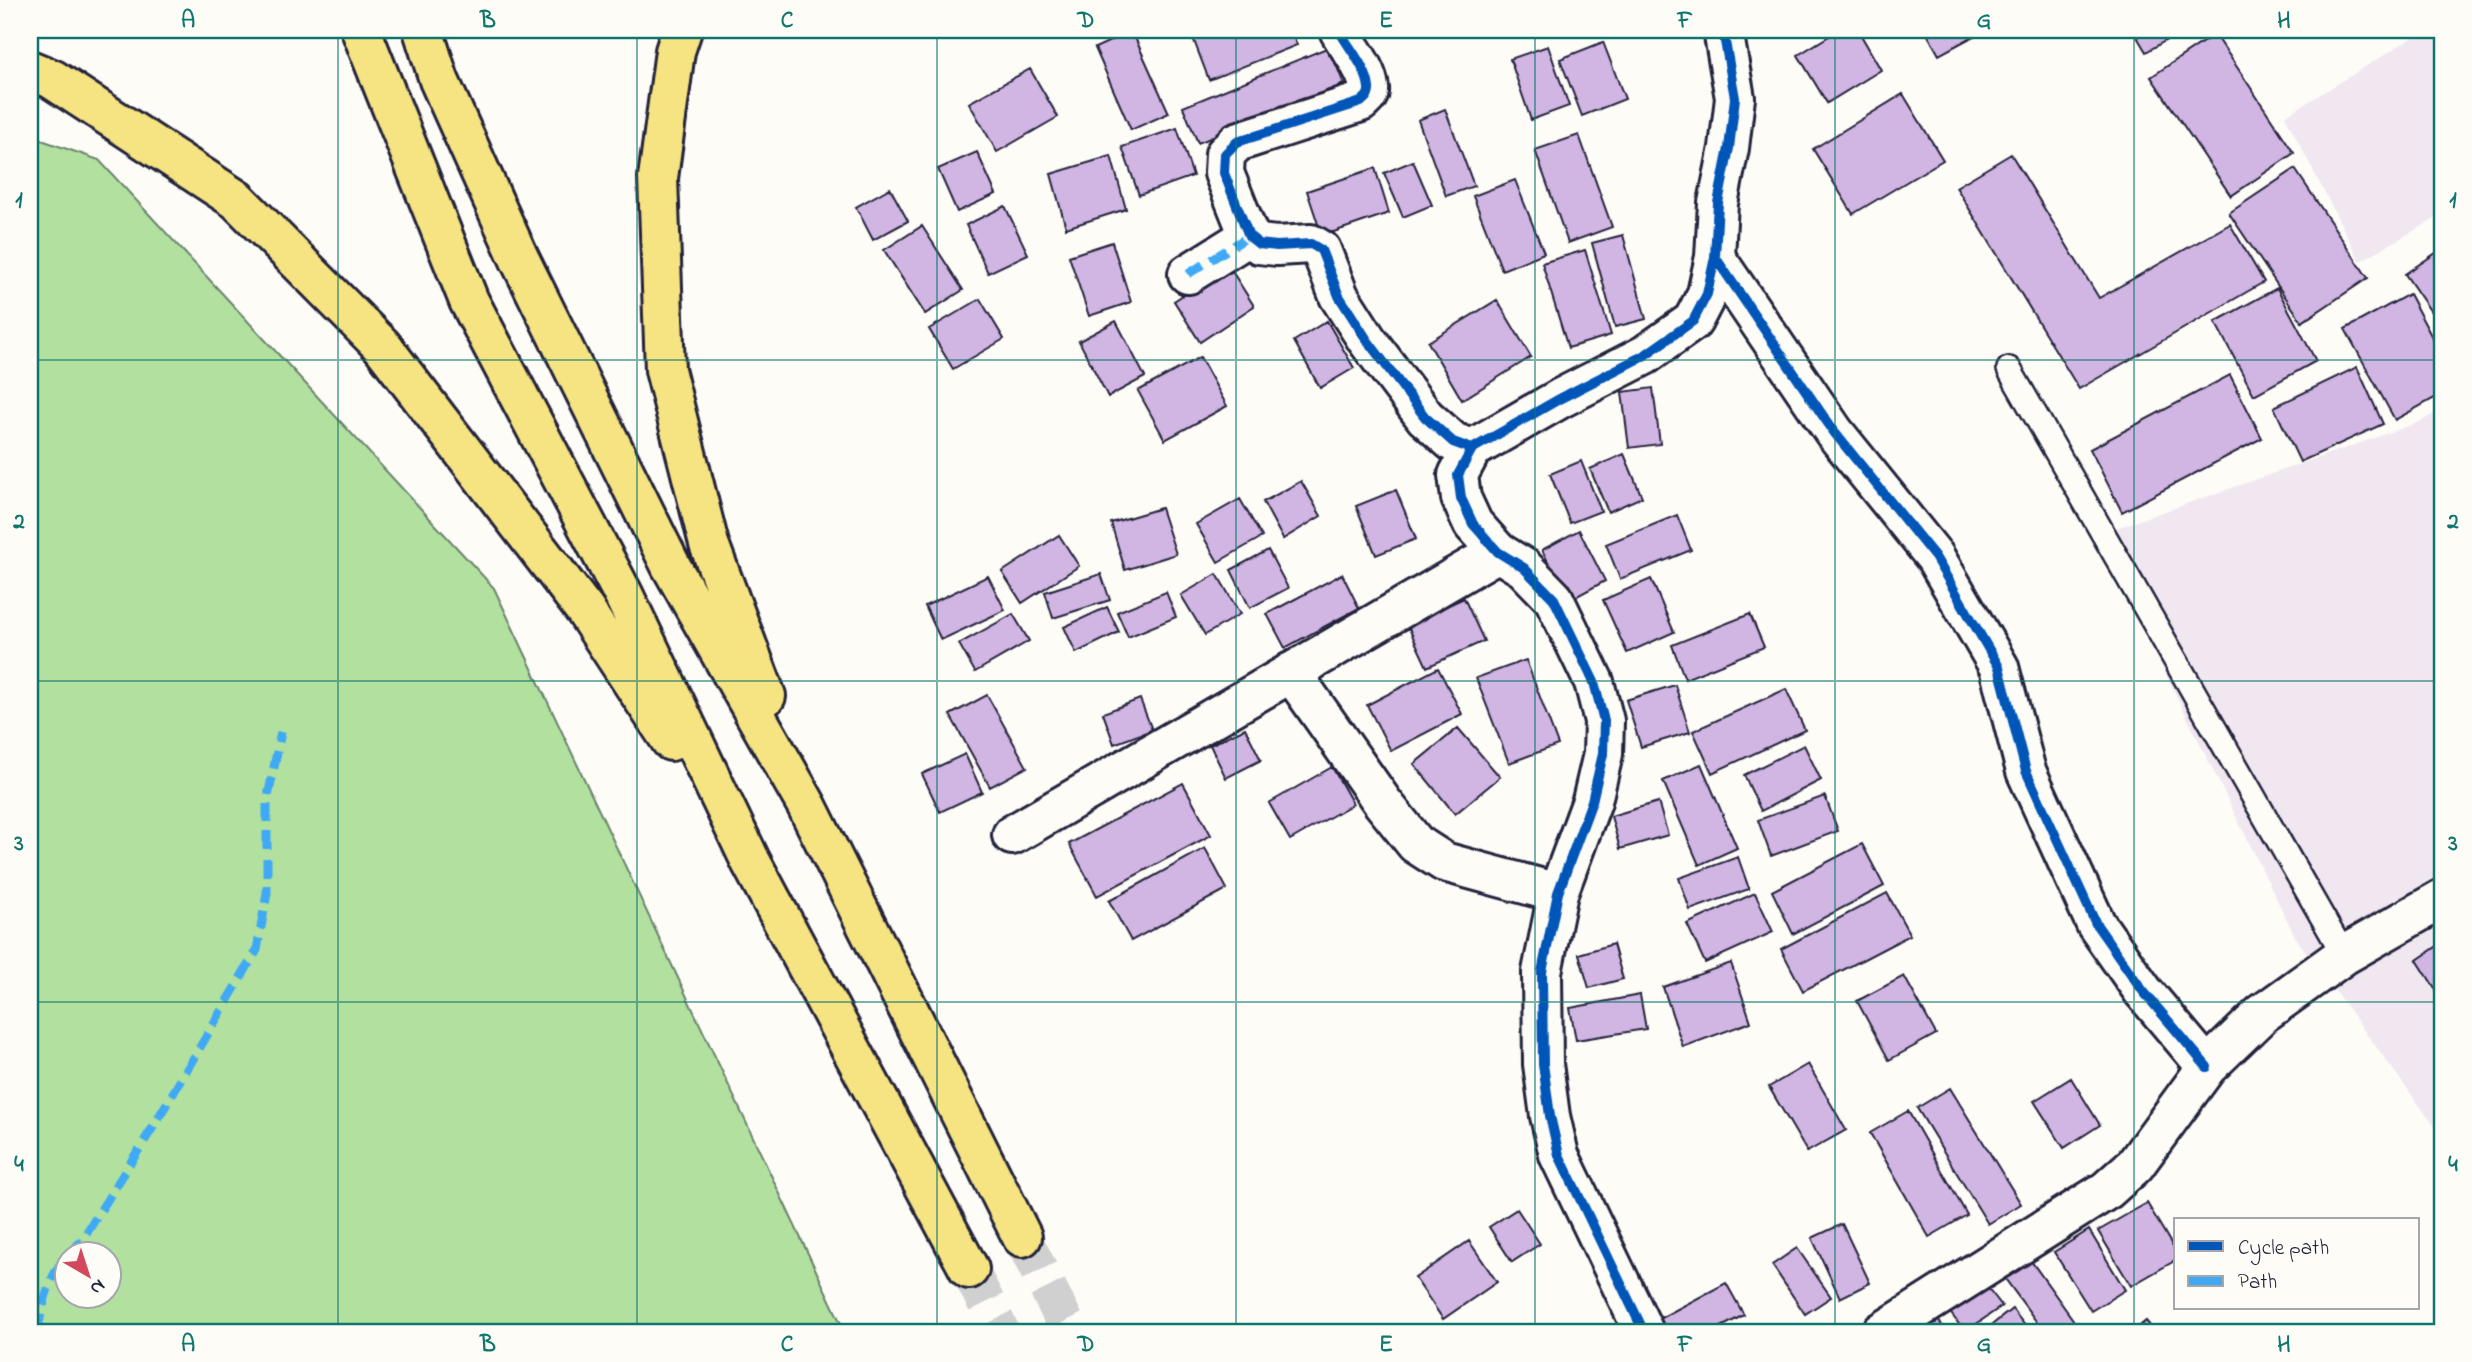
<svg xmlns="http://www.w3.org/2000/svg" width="2472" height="1362" viewBox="0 0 2472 1362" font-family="'Indie Flower',sans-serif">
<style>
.built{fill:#f0e7f1}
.green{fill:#b1e09f;stroke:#6a816d;stroke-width:2;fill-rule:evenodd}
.building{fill:#d1b5e3;stroke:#22223b;stroke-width:2}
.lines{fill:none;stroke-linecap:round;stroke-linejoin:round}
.motorway-tunnel{stroke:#d1d0d1;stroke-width:38;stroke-dasharray:38 19;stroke-linecap:butt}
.service-casing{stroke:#22223b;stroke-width:28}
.minor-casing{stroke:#22223b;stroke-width:44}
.motorway-casing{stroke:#22223b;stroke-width:44}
.service{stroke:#fdfcf7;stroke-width:23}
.minor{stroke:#fdfcf7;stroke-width:38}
.motorway{stroke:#f6e381;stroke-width:38}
.quiet{stroke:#3fa9f5;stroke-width:9;stroke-dasharray:18 9;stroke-linecap:butt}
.cycleway-casing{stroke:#fdfcf7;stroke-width:15}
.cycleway{stroke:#0057b8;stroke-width:10}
.grid{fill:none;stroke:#0f766e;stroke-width:2;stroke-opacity:0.55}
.neatline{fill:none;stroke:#0f766e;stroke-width:2.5}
.grid-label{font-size:23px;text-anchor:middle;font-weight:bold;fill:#0f766e}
</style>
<rect width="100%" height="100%" fill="#fdfcf7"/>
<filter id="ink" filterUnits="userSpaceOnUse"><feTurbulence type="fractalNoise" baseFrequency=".0143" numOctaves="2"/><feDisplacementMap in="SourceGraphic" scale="14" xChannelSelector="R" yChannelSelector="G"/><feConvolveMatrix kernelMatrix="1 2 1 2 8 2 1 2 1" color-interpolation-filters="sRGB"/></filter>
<g filter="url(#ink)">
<path class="built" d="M2425 30H2442V215L2360 261 2285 116Z
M2442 409V1136L2296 938 2097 535 2420 422Z"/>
<path class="green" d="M30 136 99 160 494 588 845 1332H30ZM66 1254H108V1296H66Z"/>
<path class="building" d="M1190 30H1291L1297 45 1209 80Z
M1839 30H1858L1881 70 1827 103 1798 55Z
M1925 30H1985L1939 55Z
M2133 30H2184L2146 52Z
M1132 31 1169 113 1131 130 1095 48Z
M2215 34 2294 153 2231 196 2151 77Z
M1603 42 1625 99 1582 116 1560 59Z
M1548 46 1569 106 1531 120 1510 59Z
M1329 47 1344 84 1198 143 1183 107Z
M1030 69 1058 117 997 152 969 103Z
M1903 94 1943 160 1853 214 1813 149Z
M1445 109 1474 186 1446 196 1418 120Z
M1177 128 1193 176 1139 195 1122 147Z
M1579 135 1612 227 1568 243 1535 150Z
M977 152 996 194 957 212 938 169Z
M2011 154 2099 298 2230 224 2264 282 2079 389 1956 187Z
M1111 156 1126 209 1066 228 1051 174Z
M1413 161 1432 205 1403 217 1384 173Z
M1375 168 1389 213 1322 236 1307 191Z
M2295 169 2368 278 2302 322 2229 213Z
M1515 180 1544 253 1502 270 1473 196Z
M890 188 908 221 873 240 856 207Z
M1005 206 1028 254 988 273 966 225Z
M922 226 963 290 925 314 884 250Z
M1623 235 1646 319 1615 327 1592 243Z
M1112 242 1131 302 1089 316 1069 256Z
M2442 249V319L2438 322 2405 274Z
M1585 250 1611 335 1568 348 1542 263Z
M1228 265 1254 306 1200 342 1174 301Z
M2277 288 2316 361 2254 395 2215 322Z
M2409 294 2442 356V394L2395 420 2345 329Z
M980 299 1004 339 953 369 929 329Z
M1497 300 1531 357 1462 400 1428 342Z
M1116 321 1145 377 1108 397 1079 341Z
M1327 321 1354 368 1320 388 1294 341Z
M1200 357 1227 406 1165 440 1138 391Z
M2357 367 2383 424 2300 462 2274 407Z
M2230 375 2262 438 2122 512 2090 449Z
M1653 388 1660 444 1629 448 1622 392Z
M1624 454 1642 497 1608 512 1590 469Z
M1581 461 1601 511 1570 523 1550 474Z
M1301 481 1321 516 1283 539 1263 502Z
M1396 490 1416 539 1376 555 1356 506Z
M1240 499 1262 537 1218 562 1196 524Z
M1161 508 1176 554 1125 570 1111 523Z
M1677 515 1691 550 1620 579 1606 544Z
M1579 530 1605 581 1568 601 1542 550Z
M1059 535 1079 566 1022 603 1002 572Z
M1268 550 1288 588 1250 608 1231 570Z
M1101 574 1110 600 1053 618 1045 592Z
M1217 574 1240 614 1205 635 1181 595Z
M1342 574 1359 608 1285 648 1267 614Z
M988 576 1005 610 941 640 925 606Z
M1651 579 1674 632 1627 653 1603 600Z
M1166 592 1176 617 1128 637 1117 612Z
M1464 598 1484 641 1427 667 1407 624Z
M1107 607 1119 632 1076 653 1064 627Z
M1013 614 1029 641 975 672 959 644Z
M1750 614 1764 647 1685 679 1672 645Z
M1526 660 1558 745 1509 763 1476 678Z
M1438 668 1462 714 1391 751 1367 705Z
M1675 685 1690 732 1641 747 1626 700Z
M1786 689 1805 730 1712 773 1693 731Z
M987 695 1027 767 990 787 950 715Z
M1140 699 1152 730 1114 744 1103 713Z
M1245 728 1261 760 1226 778 1210 745Z
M1458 728 1500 777 1455 814 1414 764Z
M1804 745 1821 780 1761 811 1744 775Z
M965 754 982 792 940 812 922 774Z
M1701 764 1737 848 1699 865 1663 781Z
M1332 767 1353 804 1290 840 1269 803Z
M1183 783 1211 835 1097 896 1069 844Z
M1825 796 1838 831 1771 856 1758 820Z
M1658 802 1668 835 1620 849 1611 816Z
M1862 844 1884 886 1793 934 1772 891Z
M1205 848 1227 889 1131 941 1109 901Z
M1738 857 1749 889 1690 910 1679 878Z
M1755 893 1773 932 1705 963 1687 924Z
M1887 893 1910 935 1803 991 1781 949Z
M2442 943V999L2417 960Z
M1613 944 1623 979 1589 988 1579 954Z
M1731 963 1751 1022 1683 1047 1663 987Z
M1904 976 1936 1034 1889 1060 1857 1001Z
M1640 995 1646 1029 1576 1040 1570 1008Z
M1808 1064 1846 1130 1807 1152 1769 1087Z
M2071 1078 2100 1125 2064 1148 2034 1101Z
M1950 1088 2021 1204 1988 1224 1917 1108Z
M1908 1111 1967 1215 1929 1237 1870 1133Z
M2147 1203 2176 1252V1260L2131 1286 2098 1231Z
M1517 1209 1540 1244 1512 1262 1489 1227Z
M1842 1224 1870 1283 1840 1298 1812 1238Z
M2089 1230 2125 1290 2091 1311 2054 1252Z
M1469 1241 1497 1282 1443 1319 1415 1278Z
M1797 1248 1831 1297 1805 1314 1772 1265Z
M2024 1251 2074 1321 2059 1332H2044L1998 1269Z
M1981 1279 2002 1306 1965 1332 1945 1306Z
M1726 1283 1744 1315 1712 1332H1661L1655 1321Z
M2012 1309 2030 1332H1983Z
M1932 1312 1947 1332H1905Z
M2146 1321 2155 1332H2132Z"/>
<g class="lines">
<path class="motorway-tunnel" d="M1022 1237 1070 1332
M969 1269 1001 1332"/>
<defs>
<path id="service" d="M2009 369 2344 955"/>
<path id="minor" d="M1339 30C1348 47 1367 68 1369 88 1370 95 1365 98 1361 102L1237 142 1225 154 1224 173 1249 236 1259 244 1277 246 1311 244 1321 250 1339 296 1367 340 1425 417 1453 442 1472 449
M1715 257 1834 432 1935 557 1999 667 2026 771 2096 924 2143 991 2207 1067
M1188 274 1249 236
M1291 672 1383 803 1416 844 1444 862 1558 893
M1012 835 1498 552
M1644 1332 1559 1155 1550 1116 1543 1064 1542 972 1558 893 1592 801 1603 754 1604 721 1594 682 1554 599 1524 568 1498 552 1473 524 1461 498 1458 475 1472 449 1561 398 1645 355 1693 321 1707 294 1715 257 1718 203 1729 148 1735 98 1723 30
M1882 1332 2107 1190 2135 1165 2207 1067 2262 1014 2344 955 2442 899"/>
<path id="motorway" d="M361 30 469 301 623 594 751 862 969 1269
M423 30 439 80 519 258 671 566 807 806 1022 1237
M682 30 675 51 658 178 665 370 709 544 766 696
M30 70 52 79 237 200 382 346 584 609 671 741"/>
</defs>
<use href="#service" class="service-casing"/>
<use href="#minor" class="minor-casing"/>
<use href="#motorway" class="motorway-casing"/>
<use href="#service" class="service"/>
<use href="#minor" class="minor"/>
<use href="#motorway" class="motorway"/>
<path class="quiet" d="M1188 274 1249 236
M70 1254 82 1240 153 1127 257 950 267 893V802L281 732
M37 1332C43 1305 47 1279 66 1257"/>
<defs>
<path id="cycleway" d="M1339 30C1348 47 1367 68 1369 88 1370 95 1365 98 1361 102L1237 142 1225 154 1224 173 1249 236 1259 244 1277 246 1311 244 1321 250 1339 296 1367 340 1425 417 1453 442 1472 449
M1715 257 1834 432 1935 557 1999 667 2026 771 2096 924 2143 991 2207 1067
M1644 1332 1559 1155 1550 1116 1543 1064 1542 972 1558 893 1592 801 1603 754 1604 721 1594 682 1554 599 1524 568 1498 552 1473 524 1461 498 1458 475 1472 449 1561 398 1645 355 1693 321 1707 294 1715 257 1718 203 1729 148 1735 98 1723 30"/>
</defs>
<use href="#cycleway" class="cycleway-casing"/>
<use href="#cycleway" class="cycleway"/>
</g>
</g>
<path class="grid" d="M338 30V1332M637 30V1332M937 30V1332M1236 30V1332M1535 30V1332M1835 30V1332M2134 30V1332M30 360H2442M30 681H2442M30 1002H2442"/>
<rect width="2472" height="1362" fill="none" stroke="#fdfcf7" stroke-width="77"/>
<rect x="2174" y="1218" width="245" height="91" fill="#fdfcf7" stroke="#a5a5ac" stroke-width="2"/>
<rect x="2188" y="1241" width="35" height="10" fill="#0057b8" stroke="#a5a5ac" stroke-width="2"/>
<text x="2238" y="1254" font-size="21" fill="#22223b">Cycle path</text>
<rect x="2188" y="1276" width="35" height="10" fill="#3fa9f5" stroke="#a5a5ac" stroke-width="2"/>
<text x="2238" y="1288" font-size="21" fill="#22223b">Path</text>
<g transform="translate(88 1275) rotate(141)"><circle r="33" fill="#fdfcf7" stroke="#a5a5ac" stroke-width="2"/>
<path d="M0-5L12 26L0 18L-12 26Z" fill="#d1495b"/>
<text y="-10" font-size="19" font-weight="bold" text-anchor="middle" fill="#22223b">N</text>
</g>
<rect x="38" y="38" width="2396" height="1286" class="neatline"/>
<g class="grid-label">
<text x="188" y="27">A</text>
<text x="488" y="27">B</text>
<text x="787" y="27">C</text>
<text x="1086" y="27">D</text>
<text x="1386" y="27">E</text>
<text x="1685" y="27">F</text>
<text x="1984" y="27">G</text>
<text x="2284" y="27">H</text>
<text x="19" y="207">1</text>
<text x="2453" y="207">1</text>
<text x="19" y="528">2</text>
<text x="2453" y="528">2</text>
<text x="19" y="850">3</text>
<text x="2453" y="850">3</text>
<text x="19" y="1171">4</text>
<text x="2453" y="1171">4</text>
<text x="188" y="1351">A</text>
<text x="488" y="1351">B</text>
<text x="787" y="1351">C</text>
<text x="1086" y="1351">D</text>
<text x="1386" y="1351">E</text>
<text x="1685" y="1351">F</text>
<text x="1984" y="1351">G</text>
<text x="2284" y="1351">H</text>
</g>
</svg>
